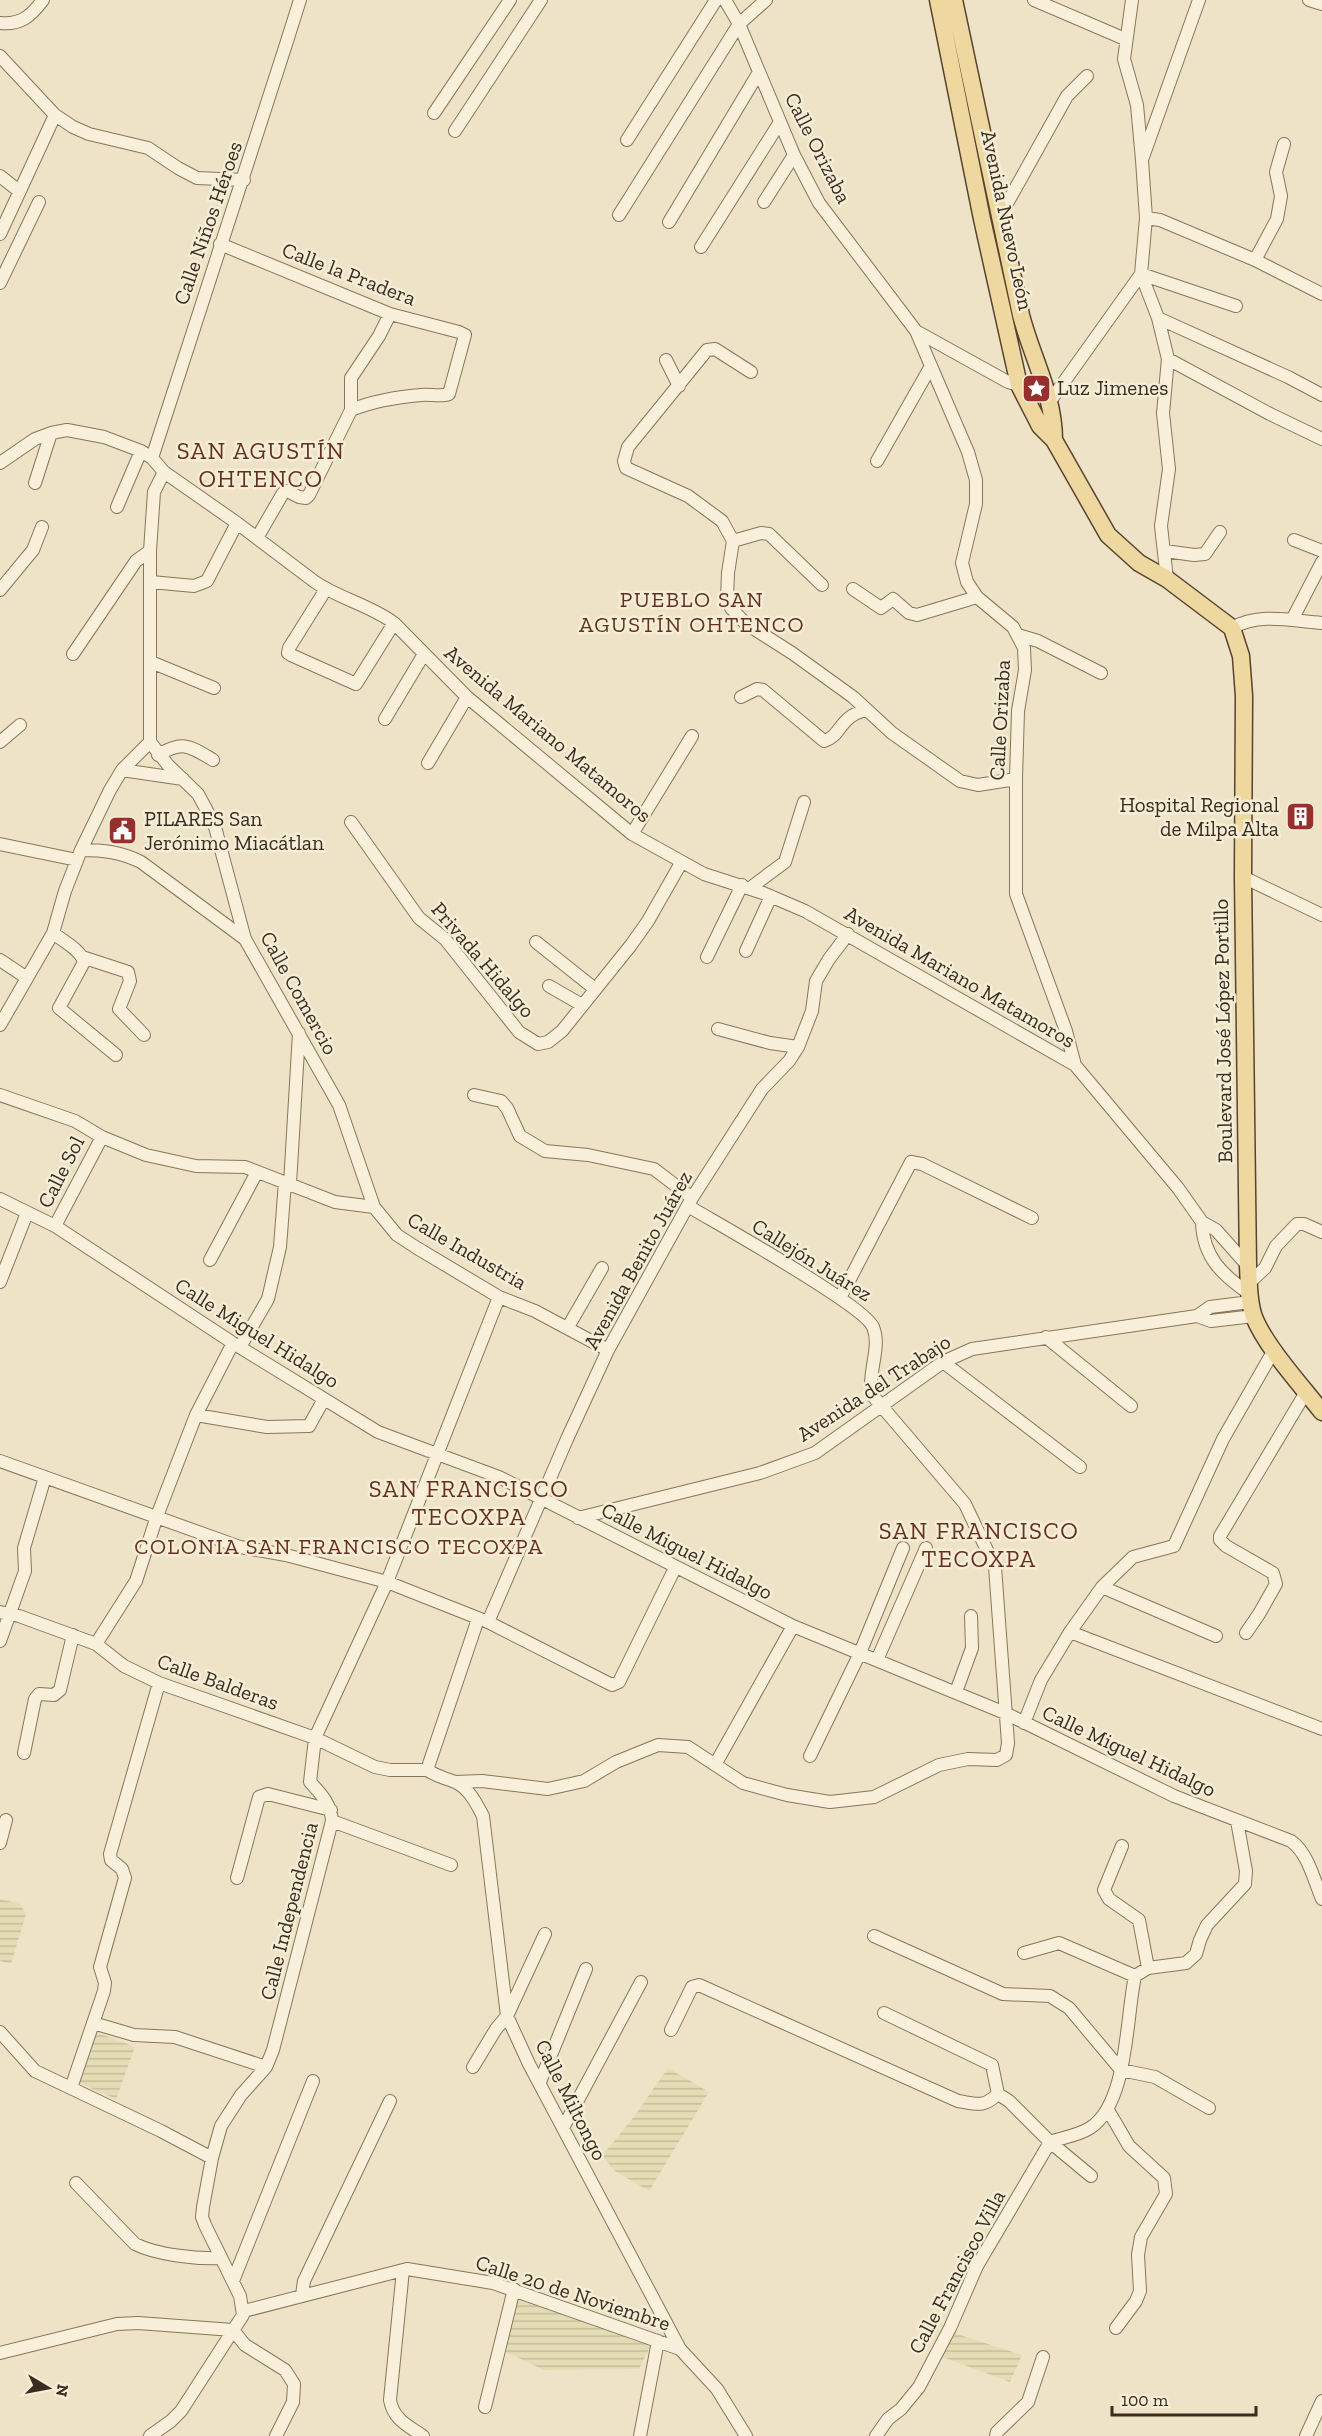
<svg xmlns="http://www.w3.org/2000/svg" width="1322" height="2436" viewBox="0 0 1322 2436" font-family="'Zilla Slab',serif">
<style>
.farmland{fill:url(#farmland-rules)}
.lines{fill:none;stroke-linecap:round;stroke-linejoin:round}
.minor-casing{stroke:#89755c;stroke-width:14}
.major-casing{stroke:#574330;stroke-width:19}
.minor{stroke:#f8f0da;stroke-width:12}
.major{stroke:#efd8a0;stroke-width:16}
.labels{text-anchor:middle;stroke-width:5;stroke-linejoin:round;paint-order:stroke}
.street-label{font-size:21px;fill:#392d20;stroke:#f5edd6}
.poi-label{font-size:21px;fill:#392d20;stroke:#f5edd6;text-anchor:start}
.neighbourhood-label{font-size:22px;letter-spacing:1.5px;fill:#653020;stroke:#f5edd6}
.quarter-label{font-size:24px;letter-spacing:1.5px;fill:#653020;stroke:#f5edd6}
</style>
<defs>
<pattern id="farmland-rules" width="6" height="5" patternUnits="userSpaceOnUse" patternTransform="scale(1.5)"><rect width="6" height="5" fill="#e3dcb4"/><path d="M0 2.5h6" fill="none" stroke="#c4bd9a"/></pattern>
</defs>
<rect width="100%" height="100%" fill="#eee3c7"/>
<path class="farmland" d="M0 1899 20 1904 26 1914 11 1964 0 1961Z
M96 2032 135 2047 116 2099 79 2083Z
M668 2068 709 2092 649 2191 615 2171 602 2156 633 2118Z
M517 2299 651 2345 639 2369 544 2370 506 2352Z
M951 2332 1022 2355 1010 2382 940 2356Z"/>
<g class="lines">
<defs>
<path id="minor" d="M725 0 739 24 794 155 819 203 916 331 968 452 976 480V504L962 563 967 582 977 597 1013 627 1024 648 1025 670 1018 711 1016 779V894L1066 1031 1075 1065
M1034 0 1125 39
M1132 0 1124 59 1137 105 1142 160 1146 218 1141 274 1158 318 1168 359 1163 413 1169 469 1161 526 1167 579
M1309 0 1322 4
M0 23C21 25 31 16 43 0
M0 56 55 115 73 127 89 134 148 148 178 168 197 178 244 180
M434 113 510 0
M455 131 541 0
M627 140 716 0
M1143 157 1199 0
M0 176 19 191
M764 202 794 155
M619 215 739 24 766 0
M1000 216 1067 96 1087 76
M1146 218 1160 220 1255 260 1322 294
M669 222 759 72
M0 234 55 115
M220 244 390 314 459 332 465 335 449 394C440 397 431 394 421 395 397 397 373 401 351 410V378L379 336 390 314
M701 247 780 122
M1255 260 1277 219 1281 196 1276 172 1284 144
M0 283 39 202
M1158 318 1288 377 1322 395
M916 331 1008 382 1019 385
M1168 359 1270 414 1322 439
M666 360 679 386
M751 372 715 349 707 350 628 447 624 461 626 468 688 496 722 521 733 541 728 573 727 598 731 608 745 623 792 653 853 697 892 733 960 781 978 785 1016 779
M1051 400 1141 274 1236 306
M152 458C201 305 252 153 300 0
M877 461 931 366
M0 463 35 439 51 433 67 430 104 437 141 451 152 458 164 472 237 523 315 582C340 599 370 605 394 623L467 697 632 834 704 874 763 893 805 911 1075 1065 1178 1188 1202 1222 1216 1230 1248 1266
M35 483 51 433
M117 507 141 451
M257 538 283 493 287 491 299 497 306 498 309 495 351 410
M1294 540 1322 551
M733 541 761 533 769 534 822 585
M1165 551 1194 555 1205 554 1220 532
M151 582 194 586 207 581 237 523
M326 589 289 648 288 653 291 655 356 684 394 623
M853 589 881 608 893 599 909 613 917 615 977 597
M0 590 33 550 42 527
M1293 618 1322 562
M1232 628C1260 612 1292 621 1322 623
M1018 635 1038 641 1101 673
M73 654 136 561 150 551
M151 662 214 688
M741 697 757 689 763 690 824 741C842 736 838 717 866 710
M385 719 424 654
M0 742 20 725
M150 742 168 765 198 794 205 807 215 827 245 939 339 1105 374 1207 397 1235 417 1248 499 1297 535 1311 608 1350
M150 742V551L154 492 164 472
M158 755C183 740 190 746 213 760
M428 763 467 697
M122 770 183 779
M351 822 419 918 445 939 519 1032 538 1044 548 1042 562 1031 631 945 648 921 681 863
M632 834 692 736
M0 844 77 860
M81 850C103 850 121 852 141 862L245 939
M1243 877 1322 915
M750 888 785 862 804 802
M53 933C63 941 81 950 84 962L59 1008 116 1055
M536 942 595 989
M746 951 771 896
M82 957 128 972 130 981 119 1009 144 1035
M707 957 742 885
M0 960 27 978
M549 986 582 1005
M0 1025 53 933 65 891 81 850 110 790 122 770 150 742
M718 1029 770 1043 798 1047
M0 1095 75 1121 102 1137 146 1155 196 1166 245 1167 335 1202 374 1207
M474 1095 501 1101 507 1108 520 1136 545 1151 588 1155 654 1169 692 1198
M290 1184 299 1033
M0 1199 55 1226 233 1343 378 1432 499 1477 793 1626 1005 1713 1174 1796 1291 1841C1308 1853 1314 1880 1322 1899
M1202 1222C1203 1257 1222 1275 1250 1294
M55 1226 102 1137
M210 1260 257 1172
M0 1282 27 1213
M1249 1283 1265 1268 1276 1246 1297 1224H1304L1322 1232
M840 1298 911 1162 922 1164 1032 1218
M1197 1316 1210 1307 1250 1302
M568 1327 602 1268
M1046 1337 1131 1406
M240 1347 268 1299 280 1247 285 1182
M943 1362 1080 1467
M196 1415 267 1427 309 1426 324 1399
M0 1461 240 1547 286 1555 387 1582 488 1622 612 1685 619 1682 675 1568
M578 1518 760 1473 815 1453 943 1362 972 1349 1197 1316 1211 1321 1254 1316
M1102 1587 1216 1636
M0 1612 19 1616 96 1644 124 1666 159 1683 315 1738 375 1767 390 1770H427
M488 1622 567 1439 608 1350 692 1198 762 1089 789 1061 798 1047 812 1011 816 981 829 959 848 934
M1070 1632 1322 1729
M1246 1633 1259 1614 1276 1584 1273 1573 1226 1546 1220 1540V1536L1306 1392
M0 1641 25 1571 24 1548 45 1477
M96 1644 136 1581 157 1516 196 1415 233 1343
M877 1660 926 1548
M956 1692 972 1648 971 1616
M1024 1723 1041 1680 1070 1632 1102 1587 1133 1557 1174 1546 1223 1439 1274 1350
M24 1753 35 1699 39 1694 54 1695 60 1690 73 1635
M810 1756 860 1653 903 1548
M716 1763 793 1626
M427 1770C440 1778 443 1777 455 1782 469 1788 476 1803 483 1816L507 2016 529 2064 680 2349 717 2389 746 2436
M427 1770 478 1619
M455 1782 482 1781 548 1789 584 1781 616 1762 658 1745 688 1747 743 1783 787 1795 830 1802 874 1797 939 1765 968 1759 997 1760 1006 1755 1008 1743 995 1567 965 1504 873 1396C866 1374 882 1348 873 1327 864 1305 718 1224 688 1206
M332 1821 451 1865
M0 1843 6 1820
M1122 1846 1104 1890 1109 1899 1139 1920 1148 1968
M237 1878 259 1797 268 1794 331 1810
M874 1936 1003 1994 1050 1996 1069 2008 1121 2070 1155 2077 1209 2108
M1024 1953 1059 1943 1135 1976
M884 2013 992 2065 998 2094
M93 2023 134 2035 175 2037 266 2067
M671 2030 692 1987 699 1985 958 2101C977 2104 983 2108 998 2094L1009 2101 1050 2142 1091 2176
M0 2032 35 2071 161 2131 212 2158
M473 2067 496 2029 507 2016 545 1934
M540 2082 586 1969
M71 2088 104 1991 105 1983 100 1967 125 1878 122 1869 111 1860 110 1854 159 1683
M1108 2110 1129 2146 1164 2178 1166 2194 1141 2237 1138 2255 1140 2291 1136 2301 1116 2328
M563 2128 641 1982
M76 2183 135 2244C157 2255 196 2259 221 2258
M403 2270 390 2400C393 2419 408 2426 423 2436
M233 2281 313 2081
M302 2295 304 2281 390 2101
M244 2311 407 2269 493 2283 680 2349
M233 2330 245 2345 285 2370 294 2384 293 2402 276 2436
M0 2353 117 2324 138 2323 233 2330
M485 2407 514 2289
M150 2436 171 2421 181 2411 243 2315 240 2296 205 2225 202 2217 203 2207 212 2158 221 2126 241 2095 266 2067 273 2050 332 1821C331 1804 321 1794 310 1782L315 1738 387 1582 499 1297
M640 2436 658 2341
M876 2436 888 2419 901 2409 919 2387 950 2328 977 2266 1050 2142C1062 2138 1079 2135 1090 2128 1128 2104 1126 2017 1135 1976L1148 1968 1186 1963 1196 1954 1200 1940 1207 1925 1245 1884 1246 1871 1237 1821
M996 2436 997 2432 1028 2402 1043 2357
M1306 2436 1322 2401"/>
<path id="major" d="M938 0 982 219 1019 385 1040 426 1054 440 1108 535 1139 563 1167 579 1232 628 1241 656 1244 696 1243 877 1248 1266C1249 1282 1248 1301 1254 1317 1266 1347 1301 1385 1322 1412
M954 0 1021 315C1032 358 1054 395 1054 440"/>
</defs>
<use href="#minor" class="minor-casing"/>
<use href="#major" class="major-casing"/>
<use href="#minor" class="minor"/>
<use href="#major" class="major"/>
</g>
<defs>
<symbol id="sight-square" viewBox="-11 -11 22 22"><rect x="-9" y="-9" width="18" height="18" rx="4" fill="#972f2d" stroke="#f5edd6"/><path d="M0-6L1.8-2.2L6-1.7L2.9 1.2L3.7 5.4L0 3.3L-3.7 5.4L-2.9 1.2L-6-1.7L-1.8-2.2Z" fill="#fff"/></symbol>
<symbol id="building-square" viewBox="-11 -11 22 22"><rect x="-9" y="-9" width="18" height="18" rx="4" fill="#972f2d" stroke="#f5edd6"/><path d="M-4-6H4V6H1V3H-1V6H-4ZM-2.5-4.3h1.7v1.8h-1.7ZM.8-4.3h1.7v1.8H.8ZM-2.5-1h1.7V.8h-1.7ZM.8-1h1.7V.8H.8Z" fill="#fff"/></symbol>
<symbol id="civic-square" viewBox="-11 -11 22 22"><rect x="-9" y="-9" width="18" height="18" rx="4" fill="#972f2d" stroke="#f5edd6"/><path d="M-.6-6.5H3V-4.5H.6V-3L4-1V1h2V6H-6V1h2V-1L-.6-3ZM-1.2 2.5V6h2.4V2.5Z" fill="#fff"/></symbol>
</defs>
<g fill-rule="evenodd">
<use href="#sight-square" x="1020" y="372" width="33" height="33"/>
<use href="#building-square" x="1284" y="800" width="33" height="33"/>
<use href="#civic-square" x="106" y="814" width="33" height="33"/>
</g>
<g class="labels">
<g class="street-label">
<text transform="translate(818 148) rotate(63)" y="7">Calle Orizaba</text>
<text transform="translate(1007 220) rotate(78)" y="7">Avenida Nuevo León</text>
<text transform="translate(208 223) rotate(-71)" y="7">Calle Niños Héroes</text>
<text transform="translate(349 274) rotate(21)" y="7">Calle la Pradera</text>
<text transform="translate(1000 720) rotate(-87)" y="7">Calle Orizaba</text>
<text transform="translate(548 734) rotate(40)" y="7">Avenida Mariano Matamoros</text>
<text transform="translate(483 960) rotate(49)" y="7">Privada Hidalgo</text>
<text transform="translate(960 977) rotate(30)" y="7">Avenida Mariano Matamoros</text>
<text transform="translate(299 993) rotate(61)" y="7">Calle Comercio</text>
<text transform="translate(1223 1031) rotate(-91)" y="7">Boulevard José López Portillo</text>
<text transform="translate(61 1172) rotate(-63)" y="7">Calle Sol</text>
<text transform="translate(467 1251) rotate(30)" y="7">Calle Industria</text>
<text transform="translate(638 1260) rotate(-61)" y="7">Avenida Benito Juárez</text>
<text transform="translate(812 1260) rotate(32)" y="7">Callejón Juárez</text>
<text transform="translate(257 1333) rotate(32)" y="7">Calle Miguel Hidalgo</text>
<text transform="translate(874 1388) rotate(-33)" y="7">Avenida del Trabajo</text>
<text transform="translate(687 1551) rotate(27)" y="7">Calle Miguel Hidalgo</text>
<text transform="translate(218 1682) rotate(20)" y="7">Calle Balderas</text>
<text transform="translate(1129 1751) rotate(25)" y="7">Calle Miguel Hidalgo</text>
<text transform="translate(289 1911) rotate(-76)" y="7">Calle Independencia</text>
<text transform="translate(571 2100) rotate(63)" y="7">Calle Miltongo</text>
<text transform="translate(957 2272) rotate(-62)" y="7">Calle Francisco Villa</text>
<text transform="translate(573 2293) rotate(18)" y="7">Calle 20 de Noviembre</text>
</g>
<g class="poi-label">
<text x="1057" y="395">Luz Jimenes</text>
<text x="1279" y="812" text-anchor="end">Hospital Regional<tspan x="1279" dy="24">de Milpa Alta</tspan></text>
<text x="144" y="826">PILARES San<tspan x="144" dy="24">Jerónimo Miacátlan</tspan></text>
</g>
<g class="neighbourhood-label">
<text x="692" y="607">PUEBLO SAN<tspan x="692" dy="25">AGUSTÍN OHTENCO</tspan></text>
<text x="339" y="1554">COLONIA SAN FRANCISCO TECOXPA</text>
</g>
<g class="quarter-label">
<text x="261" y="459">SAN AGUSTÍN<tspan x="261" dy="28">OHTENCO</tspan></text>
<text x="469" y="1497">SAN FRANCISCO<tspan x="469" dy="28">TECOXPA</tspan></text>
<text x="979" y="1539">SAN FRANCISCO<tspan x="979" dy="28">TECOXPA</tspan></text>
</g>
</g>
<g transform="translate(48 2388) rotate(100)" stroke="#f5edd6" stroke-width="4.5" paint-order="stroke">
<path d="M0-4.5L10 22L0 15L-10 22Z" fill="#392d20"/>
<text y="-9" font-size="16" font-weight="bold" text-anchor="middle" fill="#392d20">N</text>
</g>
<path d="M1112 2406v9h144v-9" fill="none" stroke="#392d20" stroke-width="3"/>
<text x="1121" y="2406" font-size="18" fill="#392d20" stroke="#f5edd6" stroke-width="4.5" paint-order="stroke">100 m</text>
</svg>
